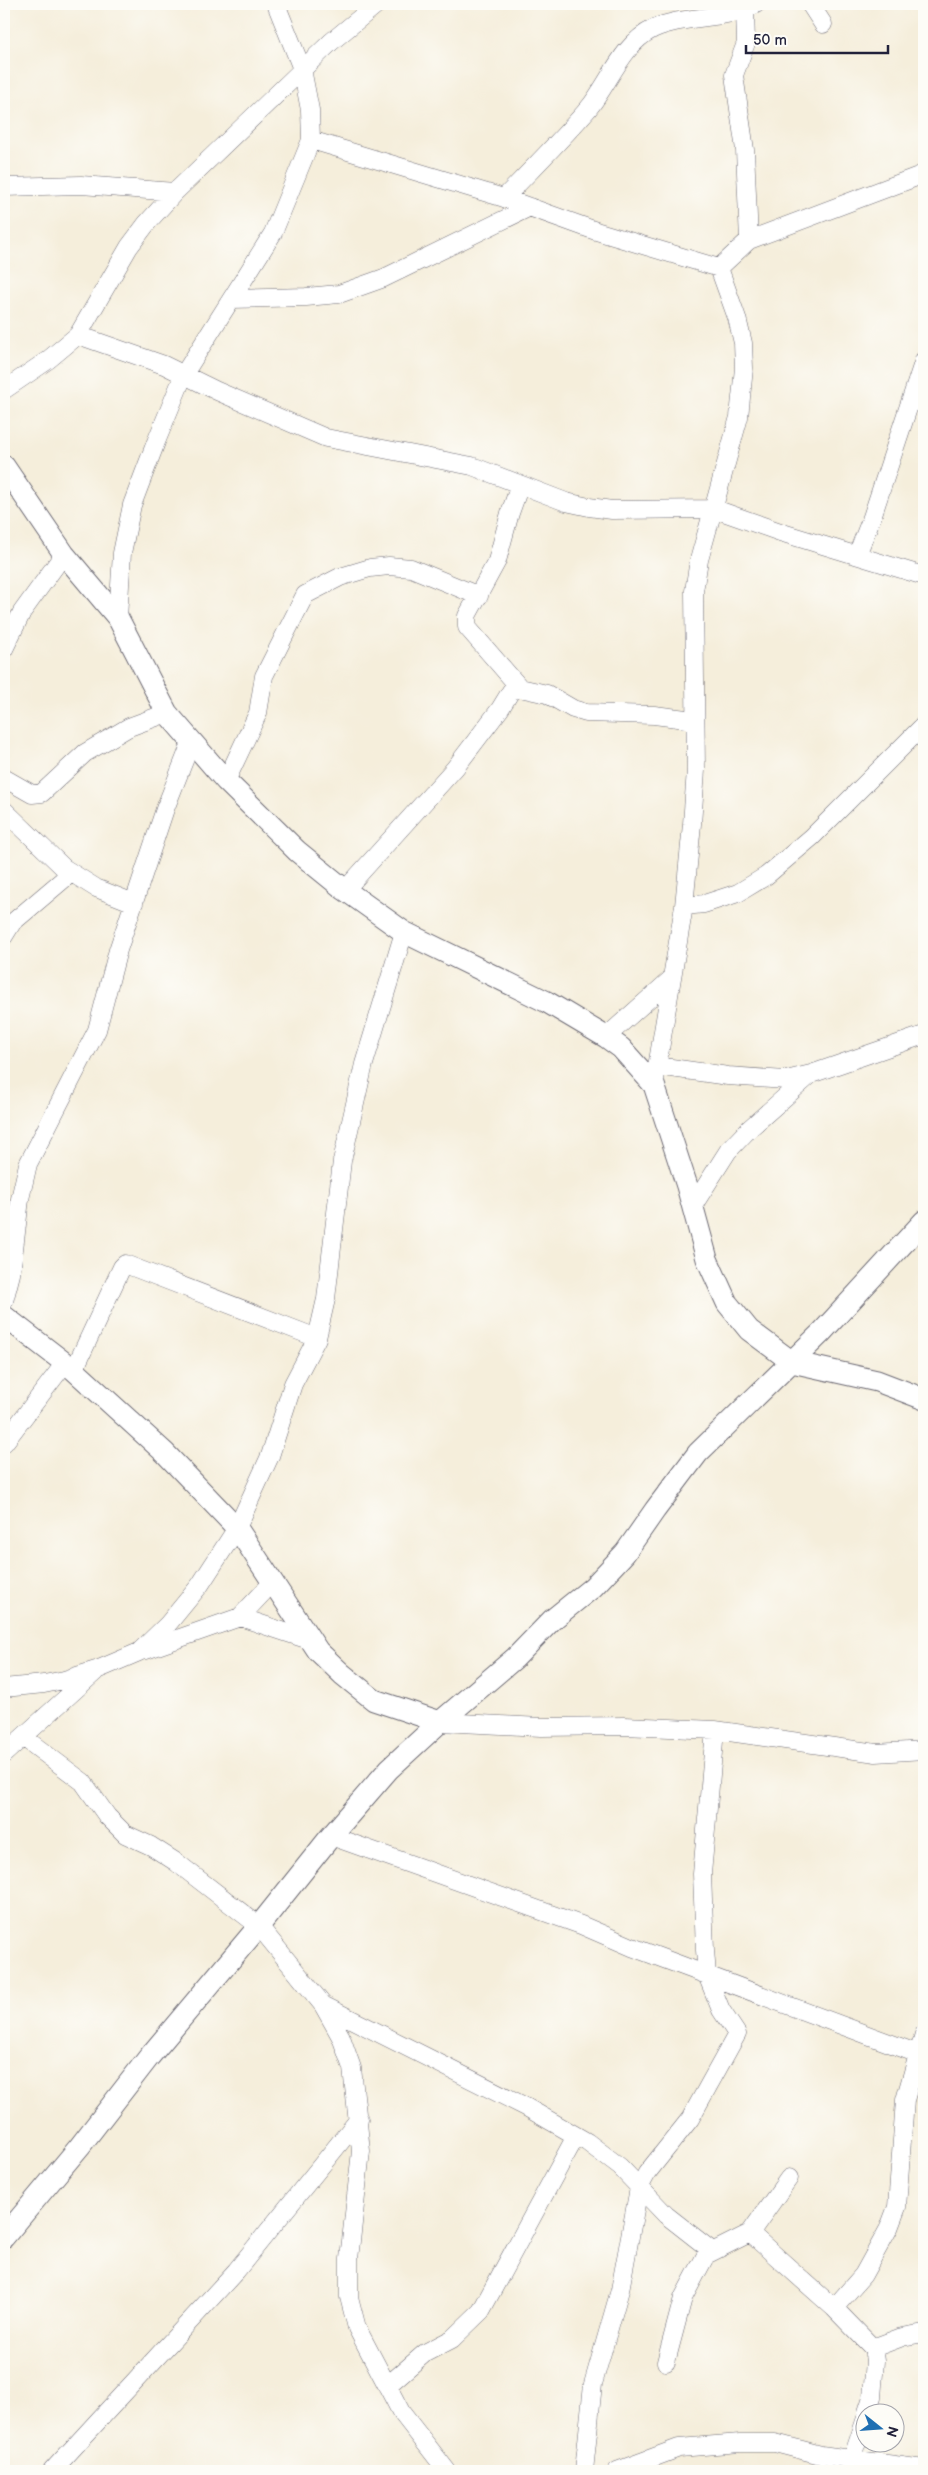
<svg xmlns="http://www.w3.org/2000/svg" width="928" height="2475" viewBox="0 0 928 2475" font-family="'Balsamiq Sans',sans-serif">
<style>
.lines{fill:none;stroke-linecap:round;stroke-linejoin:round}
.minor-casing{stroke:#6c6973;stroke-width:19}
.tertiary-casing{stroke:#6c6973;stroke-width:23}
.minor{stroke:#fff;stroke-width:18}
.tertiary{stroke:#fff;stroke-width:21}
</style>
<rect width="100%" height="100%" fill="#fdfcf7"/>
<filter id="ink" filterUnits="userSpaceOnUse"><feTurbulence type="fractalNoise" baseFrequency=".02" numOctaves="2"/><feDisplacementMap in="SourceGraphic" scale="10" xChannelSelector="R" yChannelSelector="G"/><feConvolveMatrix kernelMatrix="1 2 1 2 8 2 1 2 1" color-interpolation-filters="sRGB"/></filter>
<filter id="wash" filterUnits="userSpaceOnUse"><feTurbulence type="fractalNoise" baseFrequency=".0096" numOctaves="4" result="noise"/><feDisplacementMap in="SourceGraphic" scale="20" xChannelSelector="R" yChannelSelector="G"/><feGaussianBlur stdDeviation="1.12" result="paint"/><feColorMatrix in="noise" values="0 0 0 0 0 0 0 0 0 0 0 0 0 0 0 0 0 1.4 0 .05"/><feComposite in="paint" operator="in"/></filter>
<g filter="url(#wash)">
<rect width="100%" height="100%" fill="#f5eedb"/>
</g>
<g filter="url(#ink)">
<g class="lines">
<defs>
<path id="minor" d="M810 4 823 24
M745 10 746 43 734 75 745 150 749 240
M311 140 504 198 596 231 719 268
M4 187 81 185 175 192
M504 198C533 168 562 139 588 109 609 84 622 44 653 29 685 14 726 21 756 4
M719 268 749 240 924 174
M232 299 306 297 339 294 384 278 530 207
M78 335 164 365 217 391 326 438 472 466 566 502 589 507 612 510 715 509 783 533 924 576
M4 390 48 360 78 335 129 247 147 223 175 192 331 42 377 4
M857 555 872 517 924 360
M118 618 122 553 132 505 156 442 184 374 273 233 311 140 310 110 302 69 276 4
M4 649 22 612 64 554
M520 688 467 627V616L497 561 510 513 520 485
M4 778 32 794 42 793 85 753 129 727 167 713
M226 781 258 713 264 676 305 595 340 577 370 568 389 566 411 568 479 596
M4 810 64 868 96 888 134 903
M345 890 455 768 500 709 511 691 520 688 547 694 573 709 586 713 654 715 694 720
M684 906 704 904 738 893 766 876 812 837 924 725
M4 936 12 923 71 873
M606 1037 670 980
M657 1066 728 1076 786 1080 811 1074 924 1035
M654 1085 684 906 692 824 696 770 694 591 699 560 739 417 744 368 743 343 737 318 719 268
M693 1206 728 1151 749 1129 809 1076
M4 1301 11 1274 20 1199 28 1164 97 1030 118 950 165 809 191 743
M74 1370 122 1267 125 1264 317 1338
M4 1443 65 1363
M240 1617 312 1641
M146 1650 240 1617 272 1583
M4 1688 44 1684 64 1680 99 1669 139 1652 168 1624 200 1585 237 1528 270 1456 293 1384 317 1338 326 1299 342 1161 364 1064 404 932
M440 1722 541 1727 624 1726 715 1730 876 1753 924 1750
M23 1737 83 1782 107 1816 125 1834 151 1846 176 1862 259 1926 323 2005 341 2037 352 2068 361 2151 349 2259V2297L357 2328 401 2412 447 2471
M4 1754 95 1672
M331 1836 581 1925 632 1947 924 2056
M323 2005 526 2107 587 2142 620 2167 666 2215 712 2251
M750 2233 834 2308 873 2348 875 2361 872 2397 867 2412
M834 2308 863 2275 889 2228 897 2207 905 2100 924 2034
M873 2348 902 2337 924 2333
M666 2362 683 2298 706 2255 750 2233 789 2178
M387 2386 425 2353 452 2339 481 2311 576 2136
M52 2471 236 2271 359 2119
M584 2471 593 2384 620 2290 639 2188 647 2173 690 2119 737 2034 721 2010 707 1975 705 1950 702 1874 715 1730
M617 2471 679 2448 740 2443H775L821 2455 924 2469
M848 2471 866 2418"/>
<path id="tertiary" d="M4 466 64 554 118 618 167 713 226 781 297 851 345 890 404 932 547 1002 606 1037 621 1048 654 1085 687 1186 707 1259 727 1303 749 1330 792 1362 877 1381 924 1399
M4 1316 74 1370 165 1453 237 1528 318 1651 342 1674 374 1700 440 1722
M4 2237 80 2146 149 2057 259 1926 331 1836 389 1769 440 1722 515 1658 552 1620 593 1587 625 1553 655 1510 698 1453 822 1332 924 1221"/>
</defs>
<use href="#minor" class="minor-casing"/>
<use href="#tertiary" class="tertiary-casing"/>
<use href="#minor" class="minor"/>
<use href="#tertiary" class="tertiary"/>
</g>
</g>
<rect width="928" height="2475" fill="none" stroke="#fdfcf7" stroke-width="20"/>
<g transform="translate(880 2428) rotate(107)"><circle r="24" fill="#fdfcf7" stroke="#a5a5ac"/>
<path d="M0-4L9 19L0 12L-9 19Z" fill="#1f6fb2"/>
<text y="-8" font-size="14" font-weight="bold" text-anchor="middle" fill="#22223b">N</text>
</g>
<path d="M746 45v8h142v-8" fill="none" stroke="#22223b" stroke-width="2.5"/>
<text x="753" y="45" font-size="15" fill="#22223b" stroke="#fdfcf7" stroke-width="4" paint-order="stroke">50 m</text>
</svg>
